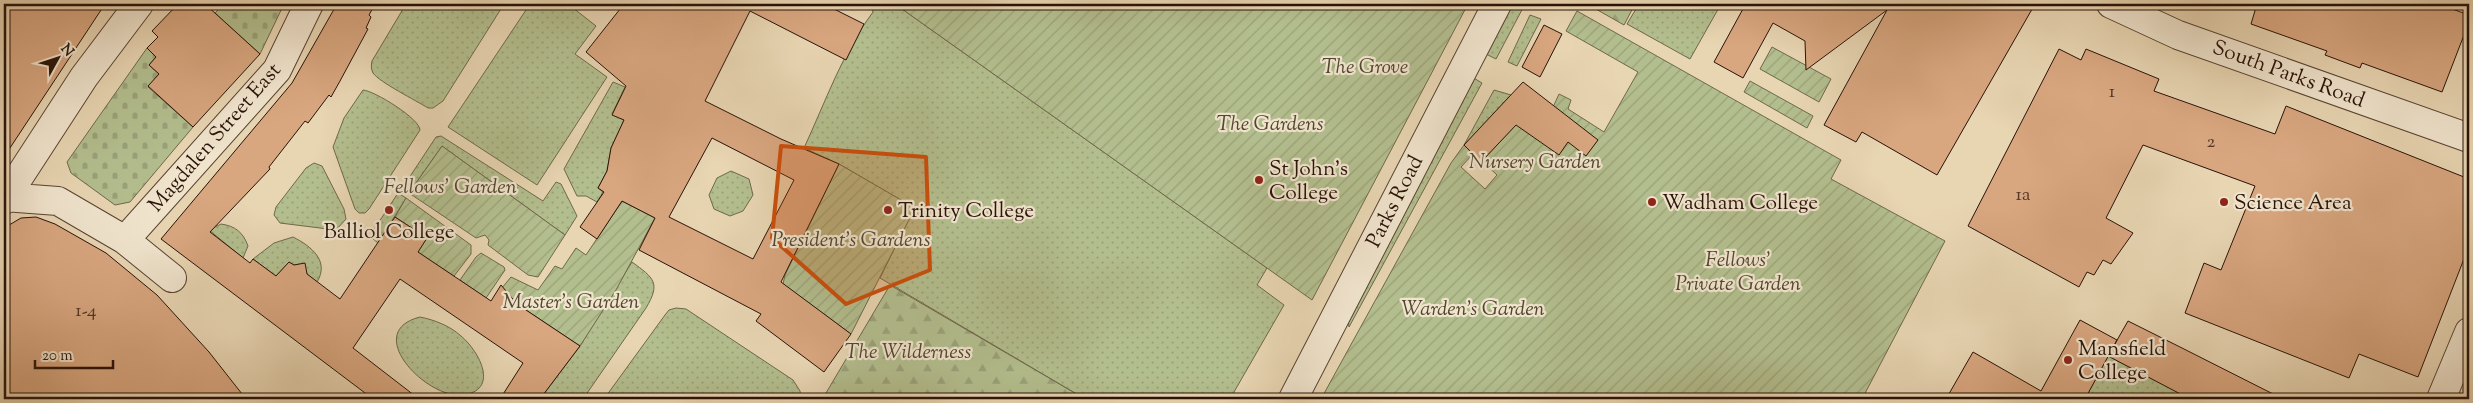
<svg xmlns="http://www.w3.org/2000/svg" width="2473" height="403" viewBox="0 0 2473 403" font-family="'Sorts Mill Goudy',serif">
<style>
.grass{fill:url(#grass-dots);stroke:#6e684b}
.forest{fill:url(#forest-firs);stroke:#6e684b}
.cemetery{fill:url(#cemetery-stones);stroke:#6e684b}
.garden{fill:url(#garden-furrows);stroke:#6e684b}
.building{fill:#d8a67f;stroke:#291208;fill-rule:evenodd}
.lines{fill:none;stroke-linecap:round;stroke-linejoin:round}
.minor-casing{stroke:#594332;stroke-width:30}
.minor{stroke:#f0e4cd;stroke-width:28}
.marked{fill:#cb4e0b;fill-opacity:0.2;stroke:#cb4e0b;stroke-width:4;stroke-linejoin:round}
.poi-dot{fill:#8f2418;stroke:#f0e4cd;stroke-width:2}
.labels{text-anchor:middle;stroke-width:4.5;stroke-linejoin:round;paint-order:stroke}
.number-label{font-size:19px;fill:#553726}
.park-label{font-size:21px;font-style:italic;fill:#524630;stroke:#f0e4cd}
.street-label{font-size:21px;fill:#291208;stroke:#f0e4cd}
.poi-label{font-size:21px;fill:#291208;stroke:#f0e4cd;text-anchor:start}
</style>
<defs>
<pattern id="grass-dots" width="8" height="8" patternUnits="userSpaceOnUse" patternTransform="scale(1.25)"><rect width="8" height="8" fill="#b3be8e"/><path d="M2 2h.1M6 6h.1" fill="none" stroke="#9aa279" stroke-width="1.8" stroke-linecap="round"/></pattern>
<pattern id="forest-firs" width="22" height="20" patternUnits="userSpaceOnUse" patternTransform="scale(1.25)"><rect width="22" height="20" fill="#b3be8e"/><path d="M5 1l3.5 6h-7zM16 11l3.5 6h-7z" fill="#9aa279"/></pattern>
<pattern id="cemetery-stones" width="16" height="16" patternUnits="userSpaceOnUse" patternTransform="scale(1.25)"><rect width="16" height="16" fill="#b3be8e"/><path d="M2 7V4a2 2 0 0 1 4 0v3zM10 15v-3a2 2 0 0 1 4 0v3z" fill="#9aa279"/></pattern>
<pattern id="garden-furrows" width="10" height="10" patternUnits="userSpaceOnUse" patternTransform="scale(1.25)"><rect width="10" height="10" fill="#b3be8e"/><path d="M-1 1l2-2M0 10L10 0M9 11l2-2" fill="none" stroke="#9aa279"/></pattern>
</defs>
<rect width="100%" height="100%" fill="#e8d5b2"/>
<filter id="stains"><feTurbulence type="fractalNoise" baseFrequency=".004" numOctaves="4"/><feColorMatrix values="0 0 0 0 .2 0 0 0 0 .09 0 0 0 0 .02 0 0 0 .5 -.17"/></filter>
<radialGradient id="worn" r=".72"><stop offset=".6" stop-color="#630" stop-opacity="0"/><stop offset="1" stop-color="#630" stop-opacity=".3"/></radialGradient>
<path class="grass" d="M406 4H504L443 101 433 108H428C417 101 379 82 373 73 371 69 371 65 372 61Z
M530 4H568L596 26 575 54 607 77 537 185 448 127Z
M871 4H895L1267 268 1257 285 1284 305 1230 399H1085L880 278 914 208 839 164 804 148C825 103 843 51 873 12Z
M1513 4H1525L1496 59 1486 54Z
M1639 4H1721L1690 59 1627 24Z
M1530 15 1541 19 1517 66 1508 62Z
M1472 77 1482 83 1349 327 1348 318Z
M613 82 625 87 612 114 624 120 611 148 607 171 598 188 603 192 597 202 586 196H577L564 169Z
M363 90C375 91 420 119 420 130L369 209 365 213H359L355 209 333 147 344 118Z
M1494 90 1511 95 1464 145Z
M441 136 543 201 556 182 561 184 577 216 565 235 442 146 409 193 405 184 436 137Z
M314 163 322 166 344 209 346 219 336 230 280 223 274 215 276 207 306 168Z
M731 171 749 179 753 195 743 211 730 216 714 209 709 195 717 178Z
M398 193 406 198 378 243 372 238 375 228Z
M221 224C235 226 243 232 248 246L243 258 209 230Z
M293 237C311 246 330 261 317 282L307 274 300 264 294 265 289 262 276 276 253 259 274 243Z
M632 262C654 278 661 283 646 308L583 399H540L580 346Z
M676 308 686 309 793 380 800 391 801 399H604L665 315 669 310Z
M420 317C435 320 450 326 461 336 480 352 500 391 462 395 427 399 361 332 420 317Z
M2108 356 2179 393 2176 399H2085Z"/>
<path class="forest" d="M1587 4H1635L1624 25Z
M890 285 1085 399H837L826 393Z"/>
<path class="cemetery" d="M213 4H284L260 54 215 13 219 9Z
M147 48 156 57 149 65 159 74 148 87 193 127 130 202 115 205 71 173 67 162Z"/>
<path class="garden" d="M895 4H1468L1312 300Z
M1577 11 1841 160 1831 179 1945 241 1862 399H1321L1451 163 1464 145 1473 154 1461 167 1485 189 1497 175 1482 161 1528 112 1542 118 1554 105 1559 94 1571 100 1568 109 1604 132 1638 72 1566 31Z
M1772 47 1831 79 1819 102 1760 69Z
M1750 81 1813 116 1807 128 1744 92Z
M442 146 565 235 538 277 528 275 488 245 489 240 485 235 476 238 409 193Z
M839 164 915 208 851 334 783 284 785 275Z
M406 198 471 245V254L454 276 418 252 427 238 395 217Z
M622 201 655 218 616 290 580 346 508 298 509 294 501 289 511 277 538 290 555 266 562 269 576 248 586 255Z
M481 253 504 267 505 270 486 298 460 280 476 257Z"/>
<path class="building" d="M4 4H105L4 157Z
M178 4H205L260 54 193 127 148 86 159 74 149 65 156 57 147 48 158 37 152 31Z
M337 4H375L369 15 371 17 366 28 368 29 340 81 331 97 329 95 308 123 305 121 269 167 270 169 210 232 250 263 253 259 276 276 289 262 294 265 305 263 307 274 340 299 395 217 427 238 418 252 491 301 501 285 517 304 580 346 540 399H500L523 363 400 279 353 348 419 399H373L161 239 292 83Z
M624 4H824L864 24 846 60 750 11 705 101 781 139 839 164 781 282 851 334 824 372 756 321 761 314 639 250 655 218 622 201 597 239 580 227 604 192 598 188 607 171 611 148 624 120 612 115 626 86 586 52ZM712 138 794 180 753 259 669 217Z
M1737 4H2035L1937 175 1862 132 1856 142 1824 125 1887 10 1806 70 1805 41 1773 23 1743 78 1714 62 1744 7Z
M2257 4H2438L2469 15V22L2442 92 2362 63 2360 68 2325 55 2327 51 2251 24Z
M1544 25 1562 34 1540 77 1522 67Z
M2059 49 2081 60 2086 49 2159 79 2154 91 2275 134 2286 106 2469 179V246L2418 377 2359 354 2349 378 2185 313 2204 263 2221 270 2255 186 2143 145 2106 218 2133 233 2111 264 2103 260 2094 275 2087 272 2079 287 1968 226Z
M1523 82 1598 140 1586 156 1568 142 1559 155 1516 125 1481 162 1464 145Z
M36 217 55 224 106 253 157 295 209 352 246 399H4V228L21 218Z
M2080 320 2117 340 2085 399H1946L1973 352 2041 391Z
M2128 321 2182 348 2283 399H2190L2108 356Z"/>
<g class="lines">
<defs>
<path id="minor" d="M2111 4 2178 35 2469 138
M4 197 58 201 125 240 172 278
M4 200 84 77 139 4
M125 240 277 70 309 4
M1293 399 1497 4
M2441 399 2469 332"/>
</defs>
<use href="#minor" class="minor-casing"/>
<use href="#minor" class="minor"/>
</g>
<path class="marked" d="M781 146 926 157 930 270 846 304 772 238Z"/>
<g class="poi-dot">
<circle cx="1259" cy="180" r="5"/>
<circle cx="1652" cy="202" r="5"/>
<circle cx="2224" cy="202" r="5"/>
<circle cx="389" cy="210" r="5"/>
<circle cx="888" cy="210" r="5"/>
<circle cx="2068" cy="360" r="5"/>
</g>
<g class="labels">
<g class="number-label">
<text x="2112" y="97">1</text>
<text x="2211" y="147">2</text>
<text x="2023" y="200">1a</text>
<text x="86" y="316">1-4</text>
</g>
<g class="park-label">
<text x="1365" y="73">The Grove</text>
<text x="1270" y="130">The Gardens</text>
<text x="1535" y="168">Nursery Garden</text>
<text x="450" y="193">Fellows' Garden</text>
<text x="851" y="246">President's Gardens</text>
<text x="1738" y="266">Fellows'<tspan x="1738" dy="24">Private Garden</tspan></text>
<text x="571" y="308">Master's Garden</text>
<text x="1473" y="315">Warden's Garden</text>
<text x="908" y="358">The Wilderness</text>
</g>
<g class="street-label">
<text transform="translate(2289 73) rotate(20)" y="7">South Parks Road</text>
<text transform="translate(214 137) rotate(-49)" y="7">Magdalen Street East</text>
<text transform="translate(1394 201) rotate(-63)" y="7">Parks Road</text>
</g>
<g class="poi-label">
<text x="1269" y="175">St John's<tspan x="1269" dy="24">College</tspan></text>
<text x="1662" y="209">Wadham College</text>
<text x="2234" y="209">Science Area</text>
<text x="898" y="217">Trinity College</text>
<text x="389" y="238" text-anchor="middle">Balliol College</text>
<text x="2078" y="355">Mansfield<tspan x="2078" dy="24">College</tspan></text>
</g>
</g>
<rect width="2473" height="403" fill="none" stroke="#e8d5b2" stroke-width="20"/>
<rect x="5" y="5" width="2463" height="393" fill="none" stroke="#291208" stroke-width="2.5"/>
<rect x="10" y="10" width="2453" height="383" fill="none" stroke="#291208"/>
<g transform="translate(58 58) rotate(50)" stroke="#f0e4cd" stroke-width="4" paint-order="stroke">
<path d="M0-4L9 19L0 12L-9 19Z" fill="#291208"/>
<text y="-8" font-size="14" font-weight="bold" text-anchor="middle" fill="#291208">N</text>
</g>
<path d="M35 360v8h78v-8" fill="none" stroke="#291208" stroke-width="2.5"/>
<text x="42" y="360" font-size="15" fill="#291208" stroke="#f0e4cd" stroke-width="4" paint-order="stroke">20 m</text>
<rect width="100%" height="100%" filter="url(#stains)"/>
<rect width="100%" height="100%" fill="url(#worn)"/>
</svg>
